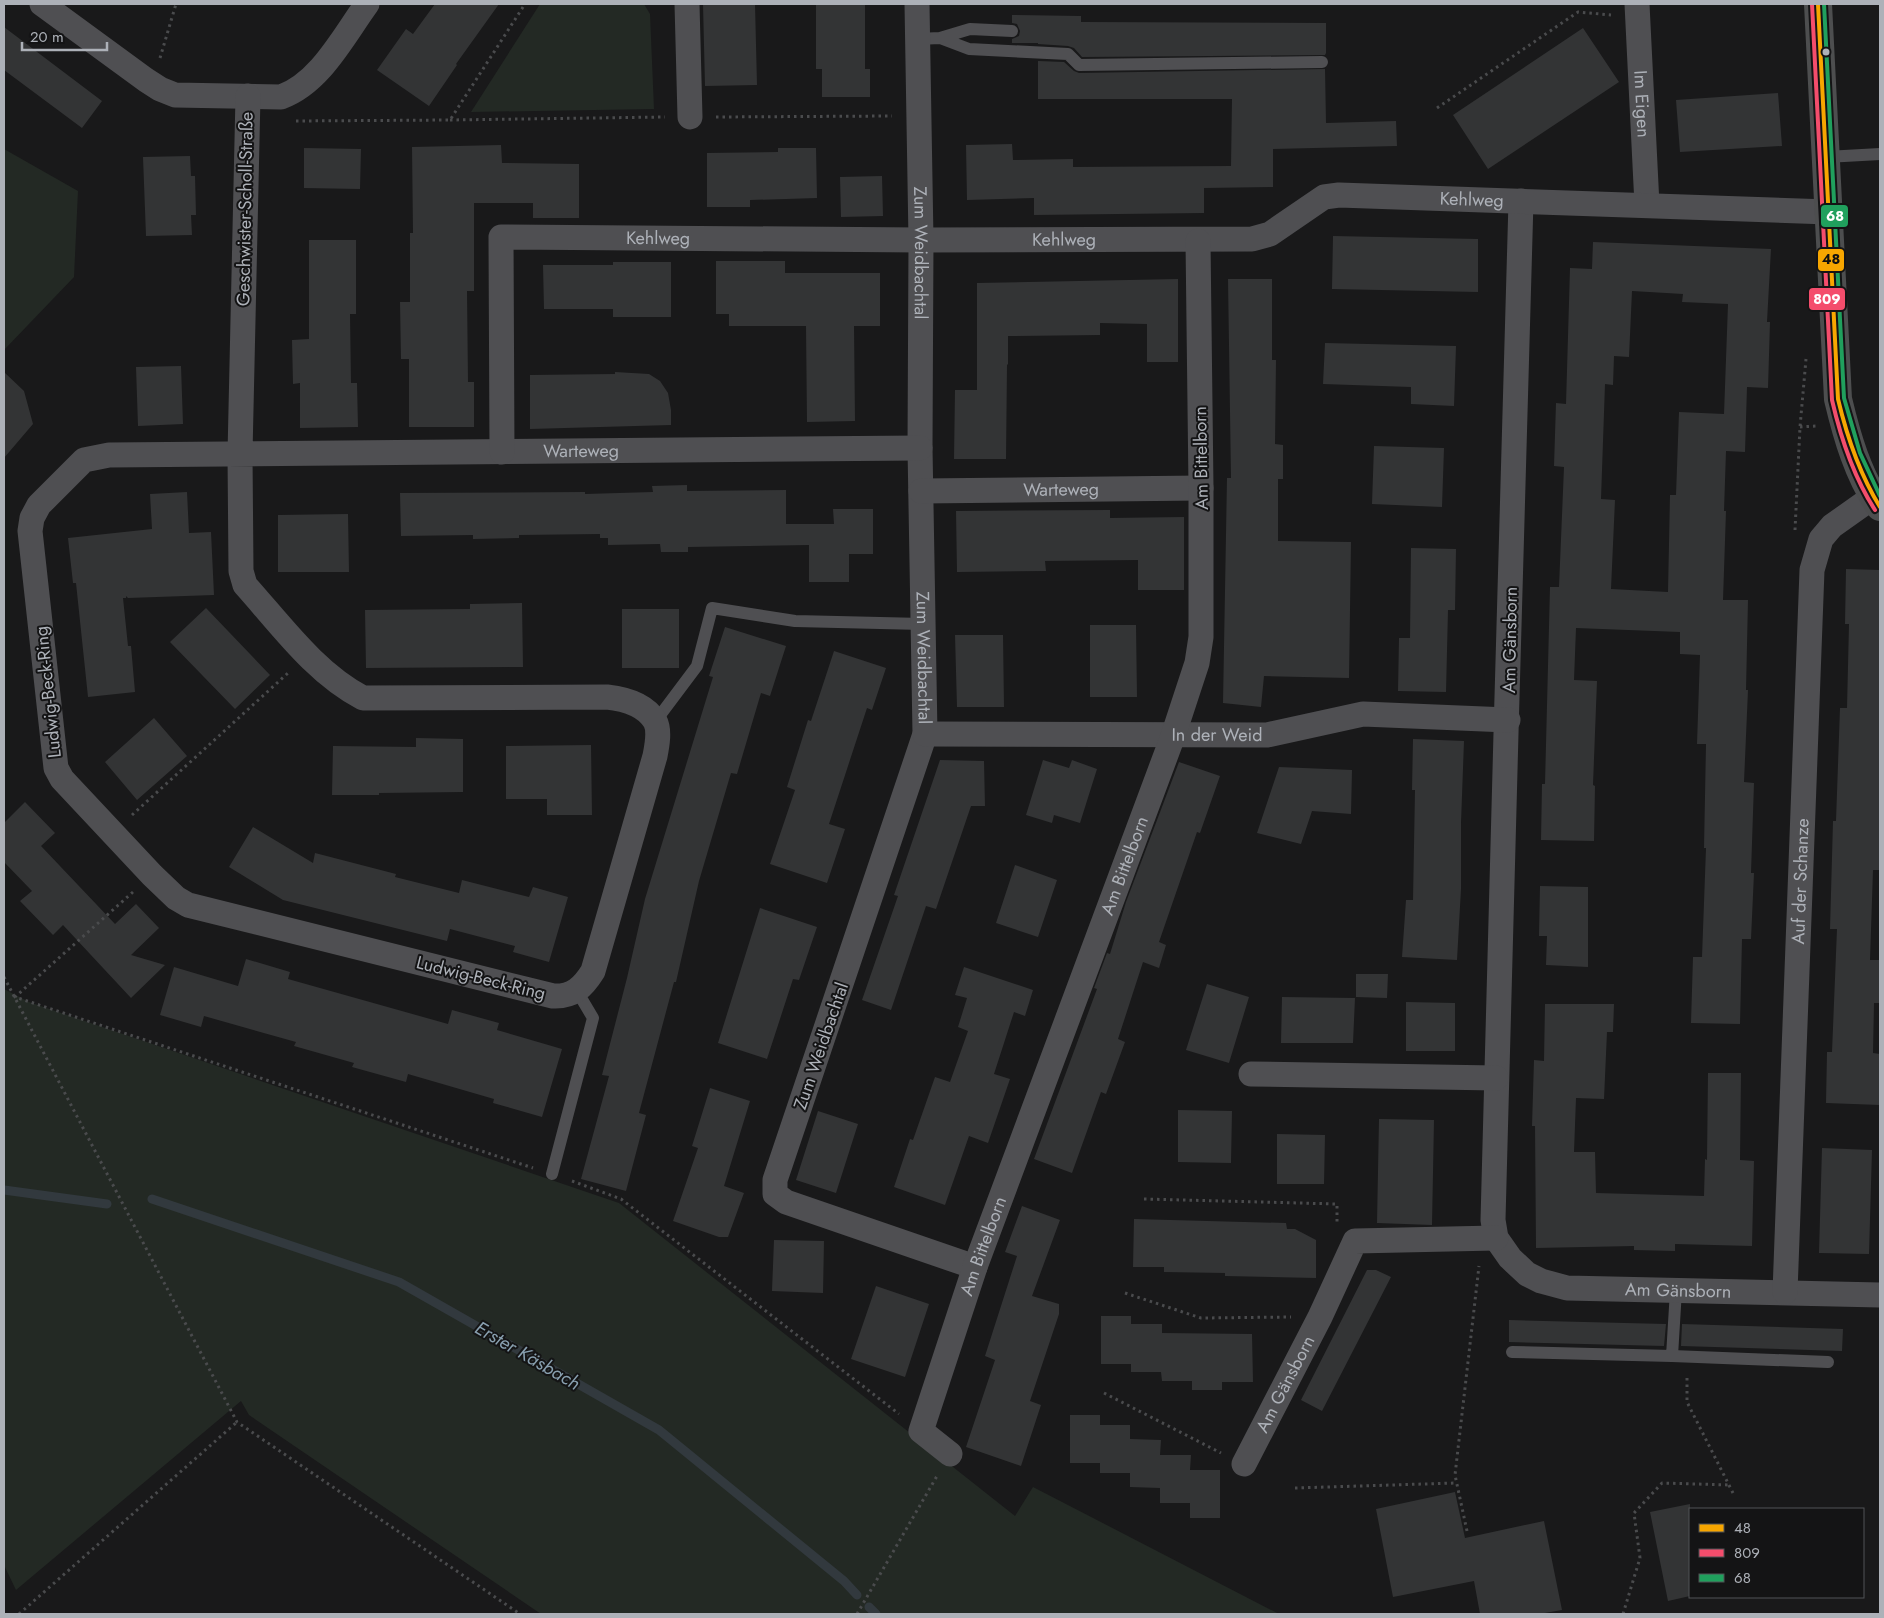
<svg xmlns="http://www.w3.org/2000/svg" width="1884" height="1618" viewBox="0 0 1884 1618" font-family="Jost,sans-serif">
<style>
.green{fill:#232924}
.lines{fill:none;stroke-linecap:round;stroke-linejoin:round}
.stream{stroke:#32393e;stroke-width:9}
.building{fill:#333435;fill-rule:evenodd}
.path{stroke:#4a4b4d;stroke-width:3;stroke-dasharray:2.5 4;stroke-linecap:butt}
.service{stroke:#4f4f52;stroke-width:12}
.minor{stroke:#4f4f52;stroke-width:25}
.secondary{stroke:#4d4e4f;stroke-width:28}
.bus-1-casing{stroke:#141415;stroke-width:8}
.bus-2-casing{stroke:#141415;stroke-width:8}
.bus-3-casing{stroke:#141415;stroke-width:8}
.bus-1{stroke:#f7a600;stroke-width:4}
.bus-2{stroke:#f44d6c;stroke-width:4}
.bus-3{stroke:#20a05d;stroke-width:4}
.bus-dot{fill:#adb1b8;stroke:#141415;stroke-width:2}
.labels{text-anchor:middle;stroke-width:4;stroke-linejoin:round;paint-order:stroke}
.street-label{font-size:18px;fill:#adb1b8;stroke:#141415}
.water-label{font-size:19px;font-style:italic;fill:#889faf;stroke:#141415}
.line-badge{stroke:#141415;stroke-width:2}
.badge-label{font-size:14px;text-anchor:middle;font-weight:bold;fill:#fff}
.pale-badge-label{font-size:14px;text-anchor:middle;font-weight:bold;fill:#111}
</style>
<rect width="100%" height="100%" fill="#19191a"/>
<path class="green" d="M540 4H644L650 14 654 109 471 112Z
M4 149 78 191 74 277 4 350Z
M4 989 29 1002 619 1203 1015 1516 1033 1487 1279 1614H541L249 1415 241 1401 16 1590 4 1565Z"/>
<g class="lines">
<path class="stream" d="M4 1190 107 1204
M152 1199 399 1282 659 1430 844 1581 857 1595
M869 1607 876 1614"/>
</g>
<path class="building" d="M435 4H499L456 64 457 65 429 106 377 70 406 29 413 34Z
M703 4H755L757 85 705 86Z
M816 4H865V69H870V97H822V69H816Z
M1012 15 1081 16V22L1326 23V53L1325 55 1082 57 1074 48 1068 46 1038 44V43H1012V39L1019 36 1020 31 1017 24 1012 23Z
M4 27 102 101 82 128 4 70Z
M1583 28 1619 82 1488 169 1453 115Z
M1038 61 1064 62 1074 71 1079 73 1325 69 1326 123 1396 121 1397 146 1273 149V187L1204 188V213L1034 215V198L967 200 966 145 1012 144 1013 160 1073 159V167L1231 166 1232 99H1038Z
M1778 93 1782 146 1680 152 1676 100Z
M501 145 502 163 579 164V218H533V203H474V291H467L468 382H474V427H409V359H401L400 302H410V233H413L412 147Z
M304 148 361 149 360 189 304 188Z
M778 148H816L817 198 750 200V207H707V153L778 152Z
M190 156 191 176H195L196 215H191L192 235 146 236 143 157Z
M882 176 883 216 841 217 840 177Z
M1333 236 1478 239V292L1332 289Z
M309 240H356V314H350L351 383H357L358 427 300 428V383L293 384 292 340 309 339Z
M1593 242 1771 249 1767 322H1770L1768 388 1747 387 1745 452 1726 451 1724 511H1726L1723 600H1748L1746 690H1748L1744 782 1754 783 1751 873H1754L1751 939H1742L1740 1024 1691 1023 1693 957H1702L1706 848H1704L1706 744H1697L1700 655 1680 654V632L1576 628 1574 680 1597 681 1593 785 1595 786 1594 841 1541 840 1542 784H1545L1550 587H1559L1564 467 1554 466 1556 403 1566 404 1570 268 1592 269ZM1632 291 1683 294 1682 302 1728 304 1724 414 1679 412 1676 495H1670L1668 592 1611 589 1615 500 1601 499 1605 384 1613 385 1614 356 1629 357Z
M716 261H785V273H880V326H854L855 421 807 422 806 326H729V314H716Z
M613 262H671V317H613V309H544L543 265H613Z
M1178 279V362H1147V324L1100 323V335L1008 336V364L1007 365 1006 459H954L955 390H977V283Z
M1228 279H1272V360H1276L1275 444 1283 445V479H1278V541L1351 542 1349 678 1264 676 1261 707 1223 703 1227 478H1231Z
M1325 343 1456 346 1454 406 1411 404V387L1323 384Z
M181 366 183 424 138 426 136 367Z
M4 372 24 391 33 424 4 458Z
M615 372 649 374 660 381 668 393 671 410V425L530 429V375L615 374Z
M1374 446 1444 448 1442 507 1372 504Z
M687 485V491L786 490V524H834L833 509H873V554H849V582H809V545L688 547V552H661L660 544 608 545V538H600V534L519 535V538L473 539V535L401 536 400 493 585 492V494L653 492 652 486Z
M187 492 189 533 211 532 214 595 128 598 126 596V598H123L128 646H131L135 692 88 697 76 583H73L68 538 152 529 150 494Z
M1110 510V518L1184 517V590H1138V560L1045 561 1046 571 957 572 956 511Z
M348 514 349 572H278V515Z
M1411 548 1456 549 1455 610H1448L1446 692 1398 691 1399 638H1410Z
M1846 569 1880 570V870H1873L1870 960H1880V1003H1874L1873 1053 1880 1054V1105L1826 1103 1827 1052H1832L1837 929H1830L1833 821H1836L1840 708H1847L1849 624H1845Z
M522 603 523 667 366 668 365 610 470 609V604Z
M206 608 270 675 235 709 170 642Z
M622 609H679V668H622Z
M1090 625H1136L1137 697H1090Z
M725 627 786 646 770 696 761 693 737 774 731 773 699 881 676 982H674L639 1113 646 1115 626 1191 581 1179 609 1076 602 1075 627 978 645 899 713 677 709 676Z
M955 635H1003L1004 707H957Z
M834 651 886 668 872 710 867 708 829 824 845 829 827 883 770 864 795 790 787 787 808 720 811 721Z
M154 718 187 756 137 800 105 762Z
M416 738 463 739V792L379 793V795H332L333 746 416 747Z
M1413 739 1464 741 1461 823V889L1457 960 1402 957 1406 900H1413L1415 790H1412Z
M591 745 592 815H547V799H506V746Z
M940 760 984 761 985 806H971L936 909 926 906 891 1010 862 1000 898 896 894 895Z
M1043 760 1069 768 1072 760 1097 769 1080 823 1054 815 1052 823 1026 815Z
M1179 762 1220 776 1200 833 1197 832 1159 942 1166 945 1159 968 1143 962 1118 1039 1125 1042 1106 1094 1101 1092 1072 1173 1034 1159 1097 989 1094 988 1107 953 1110 954 1126 902Z
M1279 767 1352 770 1351 814 1312 811 1301 844 1257 833Z
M25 802 55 833 41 846 115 924 136 904 159 928 131 955 165 965 131 998 63 925 53 935 20 901 32 891 4 862V823Z
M253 827 313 863 315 853 396 874 395 877 459 893 462 880 529 897 533 887 568 897 549 962 513 952 515 946 450 929 447 941 283 900 229 867Z
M1015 865 1057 880 1038 937 996 923Z
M1540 886 1588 887V967L1546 965 1547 936H1539Z
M760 908 817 927 799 980 793 979 767 1059 718 1043Z
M246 959 290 972 288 979 448 1024 452 1010 499 1023 497 1030 562 1049 542 1117 493 1103 494 1099 408 1074 406 1082 352 1067 354 1063 294 1046 296 1042 204 1016 201 1027 160 1015 174 967 238 986Z
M964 967 1033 990 1025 1016 1014 1012 994 1074 1010 1079 988 1143 969 1136 945 1205 894 1187 910 1139 913 1140 935 1077 950 1082 968 1031 958 1027 967 998 955 995Z
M1356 974H1388L1387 998 1356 997Z
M1207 984 1249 997 1229 1063 1186 1050Z
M1282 997 1355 998 1353 1043H1281Z
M1406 1002 1455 1003V1051H1406Z
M1545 1004H1614L1613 1032H1607L1604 1099 1576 1098 1574 1152H1595L1596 1193 1704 1196 1705 1159 1707 1160 1708 1073H1741L1740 1160 1754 1161 1752 1246 1675 1244V1251L1634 1250V1246L1536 1248 1535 1126H1532L1534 1060 1544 1061Z
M710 1088 750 1101 724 1186 744 1193 728 1237H719L673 1221 698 1148 692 1146Z
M1178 1110 1232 1111 1231 1163 1178 1162Z
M818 1111 858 1124 836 1193 796 1180Z
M1379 1119 1434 1120 1432 1225 1377 1223Z
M1277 1134 1325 1135 1324 1184H1277Z
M1822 1148 1872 1150 1869 1254 1819 1253Z
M1022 1206 1060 1220 1032 1296 1059 1304V1314L1030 1401 1041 1405 1021 1466 966 1447 995 1360 985 1356 1017 1256 1005 1252Z
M1134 1219 1286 1223 1287 1229H1295L1316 1240V1278L1225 1276V1273L1164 1272V1267H1133Z
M774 1240 824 1241 823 1293 772 1291Z
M1367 1270H1376L1391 1277 1322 1411 1301 1400Z
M876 1286 929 1304 905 1377 851 1359Z
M1101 1316H1131V1324H1162V1333L1252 1334 1253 1382H1222V1390H1192V1381H1162L1161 1372H1131V1364H1101Z
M1509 1320 1666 1324 1664 1346 1509 1342Z
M1682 1324 1843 1329 1842 1351 1681 1346Z
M1070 1415H1100V1425H1130V1439L1161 1440 1160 1455H1191L1190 1470H1220V1518H1190V1503H1160V1488L1130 1487V1473H1100V1463H1070Z
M1455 1492 1465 1538 1544 1521 1562 1610 1539 1614H1480L1474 1581 1393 1597 1376 1509Z
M1690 1504V1596L1668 1601 1650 1512Z"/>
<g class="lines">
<path class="path" d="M160 58 176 4
M1437 108 1578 12 1611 15
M716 117 892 116
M450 120 665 117
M296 121 450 120 525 4
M1800 427 1817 426
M1795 530 1800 427 1806 359
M132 815 288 673
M133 892 15 997 533 1168
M4 977 237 1422 520 1614
M572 1181 621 1199 899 1414
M1144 1199 1337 1204V1223
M1125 1293 1201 1318 1291 1317
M1687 1378V1402L1734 1495
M1104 1393 1221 1453
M1295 1488 1456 1483
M1467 1531 1455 1475 1479 1266
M19 1614 237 1422
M857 1614 937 1476
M1623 1614 1640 1558 1634 1513 1662 1483 1730 1485"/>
<path class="service" d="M940 38 970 29 1012 31
M917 39 940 38 969 49 1068 54 1079 65 1322 62
M1826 157 1880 154
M655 722 697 666 712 608 795 621 923 624
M552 1174 593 1018 577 991
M1512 1352 1672 1356 1676 1290
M1672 1356 1828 1362"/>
<g class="minor">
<path d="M42 4 146 80 160 89 175 95 281 97C320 83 343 37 367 4"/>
<path d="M687 4 690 117"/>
<path id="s1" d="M917 4 921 240 920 448 925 734 775 1180V1194L786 1202 975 1267"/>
<path id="s2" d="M1637 4 1647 205"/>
<path id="s3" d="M248 96 240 454 241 571 245 585C281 625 315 673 363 698L607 697C625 699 645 704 655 721 660 730 657 746 655 756L593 971C583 987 573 997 553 996L188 905 176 898 152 875 62 779 56 768 30 531 32 518 39 505 84 460 109 455 920 448"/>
<path id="s4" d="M1521 201C1512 541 1501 880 1493 1220L1496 1238 1510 1258 1527 1274 1541 1281 1567 1288 1880 1295"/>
<path id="s5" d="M502 452 501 237 921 240 1252 239 1270 234 1324 197 1339 195 1829 212"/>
<path id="s6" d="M921 491 1201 488"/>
<path id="s7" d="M925 734 1267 735 1363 714 1508 720"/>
<path d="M1251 1074 1496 1078"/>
<path id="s8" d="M1785 1292 1812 570 1821 539 1832 526 1873 497"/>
<path id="s9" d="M950 1454 921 1431 975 1267 1173 736 1197 663 1201 637V488L1198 241"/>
<path id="s10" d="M1244 1464 1320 1317 1355 1241 1496 1238"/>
</g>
<path class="secondary" d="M1818 4 1838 399C1847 437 1858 475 1880 507"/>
<defs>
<path id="bus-1" d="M1818 4 1838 399C1847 437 1859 473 1880 507"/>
<path id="bus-2" d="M1812 4 1832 400C1841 439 1853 476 1875 510"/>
<path id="bus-3" d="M1824 4 1844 398 1860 453 1880 496"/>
</defs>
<use href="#bus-1" class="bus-1-casing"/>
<use href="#bus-2" class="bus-2-casing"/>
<use href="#bus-3" class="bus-3-casing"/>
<use href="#bus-1" class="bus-1"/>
<use href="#bus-2" class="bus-2"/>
<use href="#bus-3" class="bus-3"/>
</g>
<circle class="bus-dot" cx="1826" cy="52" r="4.5"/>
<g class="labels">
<g class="street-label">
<text dy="6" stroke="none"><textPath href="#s2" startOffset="100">Im Eigen</textPath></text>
<text dy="6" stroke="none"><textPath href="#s5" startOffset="1198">Kehlweg</textPath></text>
<text transform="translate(245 209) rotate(-89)" y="6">Geschwister-Scholl-Straße</text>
<text dy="6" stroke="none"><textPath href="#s5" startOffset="372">Kehlweg</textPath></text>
<text dy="6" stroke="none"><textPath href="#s5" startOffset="778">Kehlweg</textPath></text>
<text dy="6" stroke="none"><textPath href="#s1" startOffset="249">Zum Weidbachtal</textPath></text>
<text dy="6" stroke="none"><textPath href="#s3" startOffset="2658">Warteweg</textPath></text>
<text transform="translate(1201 458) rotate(-91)" y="6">Am Bittelborn</text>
<text dy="6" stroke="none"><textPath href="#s6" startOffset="140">Warteweg</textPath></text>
<text transform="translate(1510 640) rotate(-89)" y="6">Am Gänsborn</text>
<text dy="6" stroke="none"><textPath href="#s1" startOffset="654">Zum Weidbachtal</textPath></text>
<text transform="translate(48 692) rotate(-96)" y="6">Ludwig-Beck-Ring</text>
<text dy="6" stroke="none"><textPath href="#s7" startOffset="292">In der Weid</textPath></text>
<text dy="6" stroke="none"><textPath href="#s9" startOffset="638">Am Bittelborn</textPath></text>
<text dy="6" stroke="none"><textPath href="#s8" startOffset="411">Auf der Schanze</textPath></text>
<text transform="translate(481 978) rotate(14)" y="6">Ludwig-Beck-Ring</text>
<text transform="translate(821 1046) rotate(-71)" y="6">Zum Weidbachtal</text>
<text dy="6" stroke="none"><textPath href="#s9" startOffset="232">Am Bittelborn</textPath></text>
<text dy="6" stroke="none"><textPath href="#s4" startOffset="1239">Am Gänsborn</textPath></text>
<text dy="6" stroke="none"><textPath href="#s10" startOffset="90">Am Gänsborn</textPath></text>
</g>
<g class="water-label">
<text transform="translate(528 1355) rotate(30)" y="7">Erster Käsbach</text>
</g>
</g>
<g class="line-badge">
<rect x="1820" y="204" width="29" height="24" rx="5" fill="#20a05d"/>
<rect x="1817" y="248" width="28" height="24" rx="5" fill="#f7a600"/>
<rect x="1808" y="287" width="38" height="24" rx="5" fill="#f44d6c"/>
</g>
<g class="badge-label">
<text x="1835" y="221">68</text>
<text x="1827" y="304">809</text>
</g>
<g class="pale-badge-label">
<text x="1831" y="264">48</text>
</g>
<rect width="1884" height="1618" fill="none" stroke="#adb1b8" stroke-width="10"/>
<rect x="1689" y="1508" width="175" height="90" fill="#141415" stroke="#515356"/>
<rect x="1699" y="1524" width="25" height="8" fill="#f7a600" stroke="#515356"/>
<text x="1734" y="1533" font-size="15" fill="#adb1b8">48</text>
<rect x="1699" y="1549" width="25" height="8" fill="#f44d6c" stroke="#515356"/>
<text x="1734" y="1558" font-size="15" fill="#adb1b8">809</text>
<rect x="1699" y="1574" width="25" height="8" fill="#20a05d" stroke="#515356"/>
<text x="1734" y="1583" font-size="15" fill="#adb1b8">68</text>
<path d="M22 42v8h85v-8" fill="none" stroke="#adb1b8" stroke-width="2.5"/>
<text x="30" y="42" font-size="15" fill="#adb1b8" stroke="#141415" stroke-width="4" paint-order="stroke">20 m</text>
</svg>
